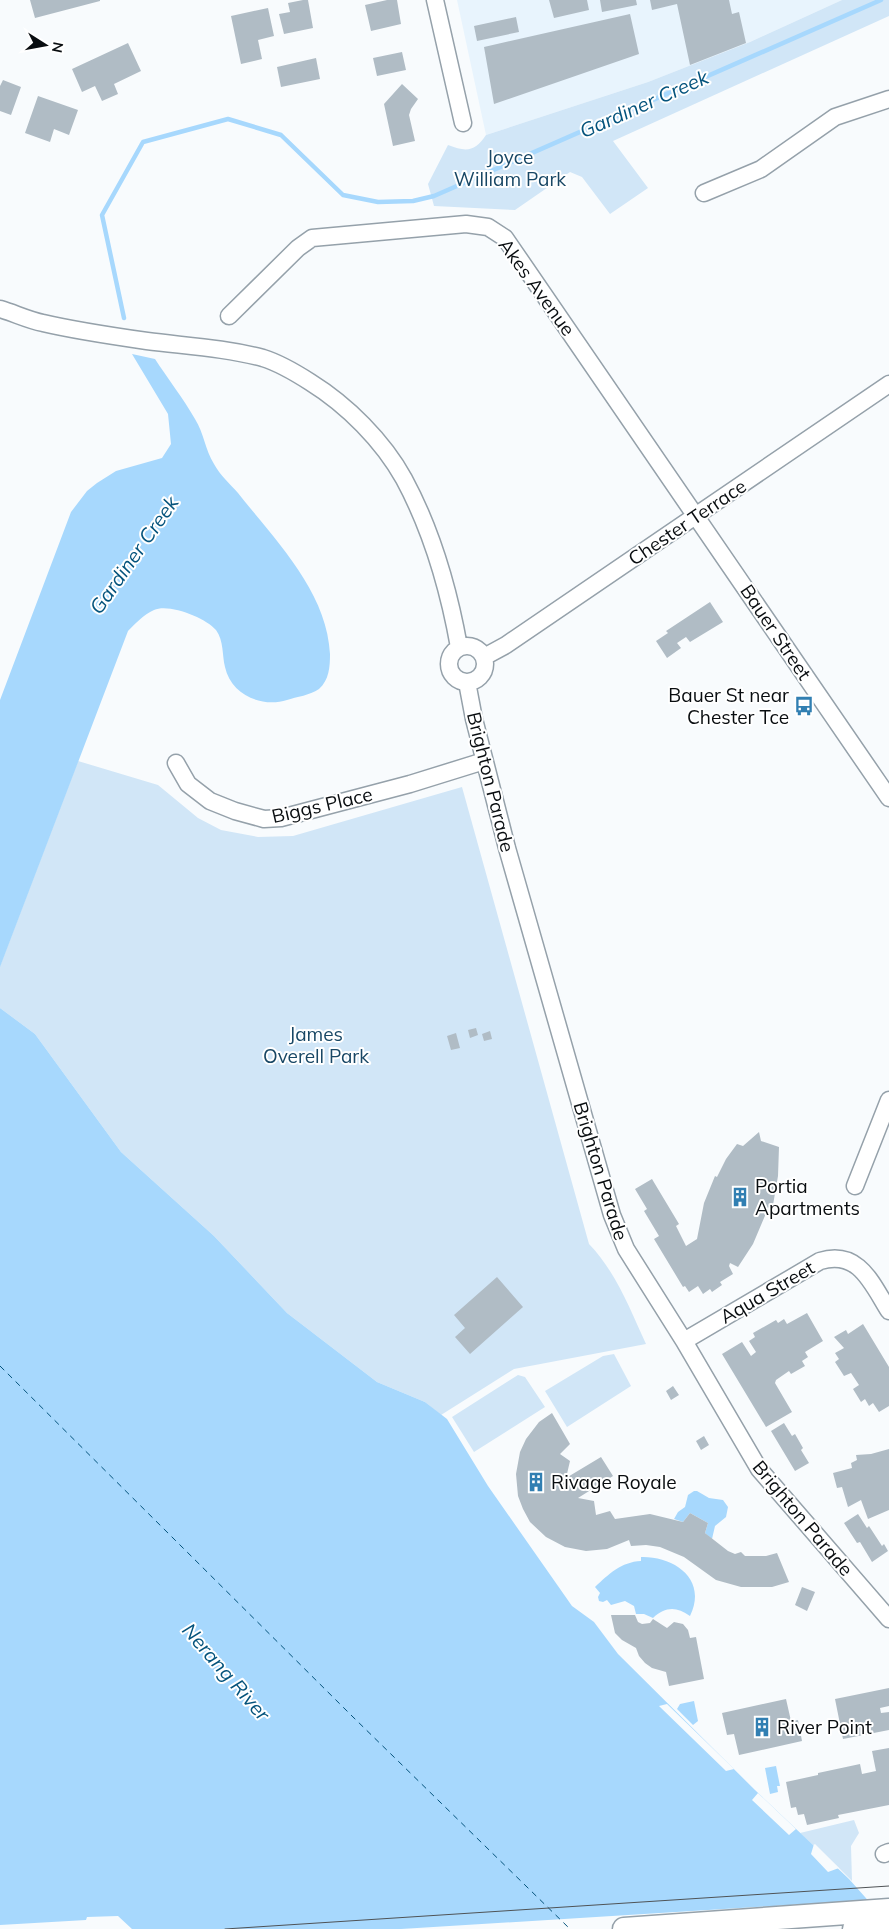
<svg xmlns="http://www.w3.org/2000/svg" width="889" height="1929" viewBox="0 0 889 1929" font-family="Mulish,sans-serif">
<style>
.built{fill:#e8f4fd}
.green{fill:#d1e6f7}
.water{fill:#a7d8fd}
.pier{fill:#f8fbfd}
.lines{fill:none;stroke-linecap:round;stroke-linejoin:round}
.stream{stroke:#a7d8fd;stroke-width:4.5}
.ferry{stroke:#04537c;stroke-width:1;stroke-dasharray:6 5;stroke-linecap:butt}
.building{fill:#b0bcc5}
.minor-casing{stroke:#95a1aa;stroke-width:19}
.highway-casing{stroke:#95a1aa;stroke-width:25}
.minor{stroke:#fff;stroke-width:16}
.highway{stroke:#fff;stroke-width:22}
.tram{stroke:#4f5356;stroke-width:1}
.labels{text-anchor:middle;stroke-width:4;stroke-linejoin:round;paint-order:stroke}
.park-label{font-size:19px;fill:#184765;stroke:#fff}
.street-label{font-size:19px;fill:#090d10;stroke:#fff}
.poi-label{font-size:19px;fill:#090d10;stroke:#fff;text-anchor:start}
.water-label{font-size:20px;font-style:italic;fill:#04537c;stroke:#fff}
</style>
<rect width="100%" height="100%" fill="#f8fbfd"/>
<path class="built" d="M457 0H842L750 42 648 82 486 135Z"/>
<path class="green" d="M842 0H889V16L613 141 648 188 610 214 582 177 570 172 515 210 434 206 428 184 448 145C466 152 475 152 486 135L648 82 750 42Z
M78 761 158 785 198 818 221 830 258 837 293 836 462 787 589 1244C616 1272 630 1309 646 1344L514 1369 441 1415 425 1402 377 1382 287 1313 214 1236 121 1152 35 1034 0 1008V966Z
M614 1354 631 1386 567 1427 545 1391 603 1356Z
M518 1375 525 1377 545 1407 474 1452 452 1417Z
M854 1820 859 1833 851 1846 852 1881 815 1844 814 1846 800 1833Z"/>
<path class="water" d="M132 354 155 359C168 379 183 398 195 419 204 433 205 450 214 464 220 475 230 484 238 493 275 540 327 591 330 654 330 667 329 680 319 689 311 695 296 697 287 700 262 708 231 695 225 667 222 655 224 641 216 630 206 618 169 603 154 610 143 615 136 623 128 631L0 967V700L71 512 87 491 97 483 116 471 162 458 171 444 168 414Z
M0 1008 35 1034 121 1152 214 1236 287 1313 377 1382 425 1402 447 1419 488 1486 572 1606 594 1622 618 1654 755 1790 849 1879 889 1924V1929H132L118 1916 87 1917 86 1920 0 1925Z
M694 1491H697L709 1498 723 1500 728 1507 726 1517 715 1526 712 1539 705 1533 708 1523 690 1513 683 1522 674 1519 678 1512 685 1507 688 1495Z
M641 1557C674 1556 708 1579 690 1616 676 1606 665 1607 653 1618L644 1614H636L634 1606 625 1601 611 1605 607 1600 603 1602 599 1601 598 1597 600 1593 595 1587C609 1574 621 1562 641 1561Z
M694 1701 698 1721 693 1725 677 1709 680 1704Z
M776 1766 780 1786H777L778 1792 770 1794 765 1768Z"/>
<path class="pier" d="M667 1704 734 1769 726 1771 659 1706Z
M758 1793 796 1829 789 1835 752 1800Z
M814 1844 839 1868 828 1872 811 1854Z
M871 1900 889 1929H401Z"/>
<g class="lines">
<path class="stream" d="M124 318 102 215 143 142 228 119 281 135 343 195 378 202 413 201 434 196 881 0"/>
<path class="ferry" d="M0 1366 353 1717 570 1929"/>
</g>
<path class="building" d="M30 0H100V1L35 18Z
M303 0H308L313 28 284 34 279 14 290 12 288 3Z
M387 0H397L401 24 371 31 365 5Z
M549 0H587L589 10 554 18Z
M600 0H636L637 5 602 12Z
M650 0H729L732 14 739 12 746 43 690 65 677 4 652 10Z
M268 8 274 36 258 40 262 59 241 64 231 16Z
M630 14 639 54 494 104 484 47Z
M516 17 519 32 477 41 474 26Z
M128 43 141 71 114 84 118 94 102 101 95 86 82 92 72 69Z
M402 52 406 70 377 76 373 58Z
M316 58 320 79 281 87 277 67Z
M3 80 21 87 11 115 0 111V86Z
M402 84 418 99 411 109 409 115 415 141 393 146 384 104Z
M38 96 78 110 69 135 54 129 50 142 25 133Z
M710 602 723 622 690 642 686 637 677 643 681 648 667 658 656 641 668 633 666 631Z
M476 1028 478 1035 470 1038 468 1030Z
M490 1031 492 1039 484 1041 482 1034Z
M456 1033 460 1048 451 1050 447 1036Z
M759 1132 761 1141 779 1147 778 1176 773 1205 770 1204 753 1244 738 1267 730 1263 729 1266 733 1274 720 1282 722 1285 712 1292 710 1289 703 1294 698 1286 689 1292 685 1286 683 1287 654 1239 659 1236 644 1211 647 1209 635 1189 652 1179 679 1224 676 1226 686 1246 697 1239 704 1203 715 1176 717 1177 726 1159 737 1144 743 1146Z
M497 1277 523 1307 470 1354 455 1337 465 1328 454 1315Z
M807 1313 823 1341 805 1352 808 1357 802 1361 805 1366 791 1374 789 1371 776 1380 775 1383 792 1412 766 1427 722 1354 742 1342 751 1356 756 1352 749 1341 755 1337 753 1333 776 1320 778 1323 784 1319 787 1324Z
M863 1324 889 1367V1406L879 1412 873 1403 869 1406 865 1399 861 1402 853 1389 859 1385 851 1373 844 1376 835 1362 839 1359 835 1353 844 1348 834 1337 846 1330 848 1334Z
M673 1386 679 1395 671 1400 666 1391Z
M552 1413 570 1444 560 1454 570 1461 566 1478 601 1457 613 1476 578 1498 594 1501 596 1515 610 1511 615 1519 650 1514 683 1522 690 1513 708 1523 705 1533 728 1551 735 1554 741 1552 745 1556H766L777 1553 789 1582 772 1587H741L716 1580 684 1557 660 1547 646 1545 631 1546 629 1540 607 1549 586 1551 565 1547 546 1537 530 1522 523 1509 518 1496 516 1474 520 1452 526 1439 539 1422Z
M784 1423 792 1436 795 1434 803 1448 801 1450 809 1463 795 1471 771 1431Z
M704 1436 709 1445 701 1450 696 1441Z
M889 1449V1510L868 1519 861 1500 848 1507 842 1487 837 1488 833 1473 852 1468 851 1463 857 1460 856 1455 871 1454Z
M858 1514 867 1528 869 1526 882 1546 884 1544 888 1551 872 1562 860 1542 857 1543 844 1523Z
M802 1587 815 1592 807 1611 795 1605Z
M611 1615H635L638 1622 642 1624 650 1623 653 1619 667 1628 674 1622 683 1624 688 1630 690 1638 696 1637 704 1679 669 1686 666 1672 652 1668 645 1663 639 1656 636 1648 622 1640 615 1633Z
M889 1688V1706L880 1708 881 1713 889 1712V1730L843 1739 835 1699Z
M786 1699 791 1721 798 1720 802 1741 739 1755 734 1734 727 1735 722 1713Z
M889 1748V1805L838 1815 839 1818 807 1825 804 1814 798 1815 796 1807 791 1808 786 1782 818 1775V1773L860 1764 862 1774 876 1771 872 1751Z"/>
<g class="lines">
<defs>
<path id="minor" d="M435 0 463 123
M704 193 761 169 835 117 889 99
M0 309C14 313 28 320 43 323 77 331 112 336 147 341 186 346 225 348 263 358 279 363 296 373 310 382 347 405 383 441 404 479 431 529 449 591 459 647
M229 316 298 248 312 238 466 224 488 227 505 238 889 798
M449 664a18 18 0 1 1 36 0a18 18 0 1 1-36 0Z
M484 657 506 645 889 384
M467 682 474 719 507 848 612 1215 626 1249 684 1341 759 1469 889 1619
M176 763 188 784 210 801 235 811 264 819 281 818 410 784 484 761
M855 1186 889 1100
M684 1341 820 1261C859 1249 872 1284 889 1311
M884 1854 889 1852"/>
<path id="highway" d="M624 1929 889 1910
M854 1929 889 1927"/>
</defs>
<use href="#minor" class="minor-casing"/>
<use href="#highway" class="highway-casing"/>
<use href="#minor" class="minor"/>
<use href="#highway" class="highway"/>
<path class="tram" d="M225 1929 889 1886"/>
</g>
<defs>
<symbol id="bus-bare" viewBox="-9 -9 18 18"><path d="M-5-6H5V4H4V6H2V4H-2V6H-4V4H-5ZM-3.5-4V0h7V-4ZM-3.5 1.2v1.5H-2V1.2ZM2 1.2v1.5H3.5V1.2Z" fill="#317fb2" stroke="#fff" stroke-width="2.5" paint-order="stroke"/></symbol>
<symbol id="building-bare" viewBox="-9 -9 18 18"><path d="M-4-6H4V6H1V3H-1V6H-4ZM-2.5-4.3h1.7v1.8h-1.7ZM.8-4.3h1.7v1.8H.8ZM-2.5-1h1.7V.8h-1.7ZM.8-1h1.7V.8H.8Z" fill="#317fb2" stroke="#fff" stroke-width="2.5" paint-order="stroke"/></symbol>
</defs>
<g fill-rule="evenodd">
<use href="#bus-bare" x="790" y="692" width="28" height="28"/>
<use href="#building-bare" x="726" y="1183" width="28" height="28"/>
<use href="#building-bare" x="522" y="1468" width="28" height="28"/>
<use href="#building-bare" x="748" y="1713" width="28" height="28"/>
</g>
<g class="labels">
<g class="park-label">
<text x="510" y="164">Joyce<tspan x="510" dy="22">William Park</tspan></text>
<text x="316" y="1041">James<tspan x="316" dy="22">Overell Park</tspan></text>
</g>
<g class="street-label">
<text transform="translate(537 287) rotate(54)" y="7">Akes Avenue</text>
<text transform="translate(687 522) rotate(-34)" y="7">Chester Terrace</text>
<text transform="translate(776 632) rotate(56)" y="7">Bauer Street</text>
<text transform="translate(491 782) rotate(76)" y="7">Brighton Parade</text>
<text transform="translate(322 805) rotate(-13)" y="7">Biggs Place</text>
<text transform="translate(601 1171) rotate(73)" y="7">Brighton Parade</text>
<text transform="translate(767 1292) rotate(-30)" y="7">Aqua Street</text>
<text transform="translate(803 1518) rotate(50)" y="7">Brighton Parade</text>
</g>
<g class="poi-label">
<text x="789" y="702" text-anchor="end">Bauer St near<tspan x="789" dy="22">Chester Tce</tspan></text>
<text x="755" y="1193">Portia<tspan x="755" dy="22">Apartments</tspan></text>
<text x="551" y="1489">Rivage Royale</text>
<text x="777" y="1734">River Point</text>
</g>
<g class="water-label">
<text transform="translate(644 104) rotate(-24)" y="7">Gardiner Creek</text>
<text transform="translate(134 555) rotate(-55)" y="7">Gardiner Creek</text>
<text transform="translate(226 1672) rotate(49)" y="7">Nerang River</text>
</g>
</g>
<g transform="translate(45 45) rotate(101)" stroke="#ffffff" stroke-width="4" paint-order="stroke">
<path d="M0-4L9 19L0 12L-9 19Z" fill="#090d10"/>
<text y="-8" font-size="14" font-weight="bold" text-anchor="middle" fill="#090d10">N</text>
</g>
</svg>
